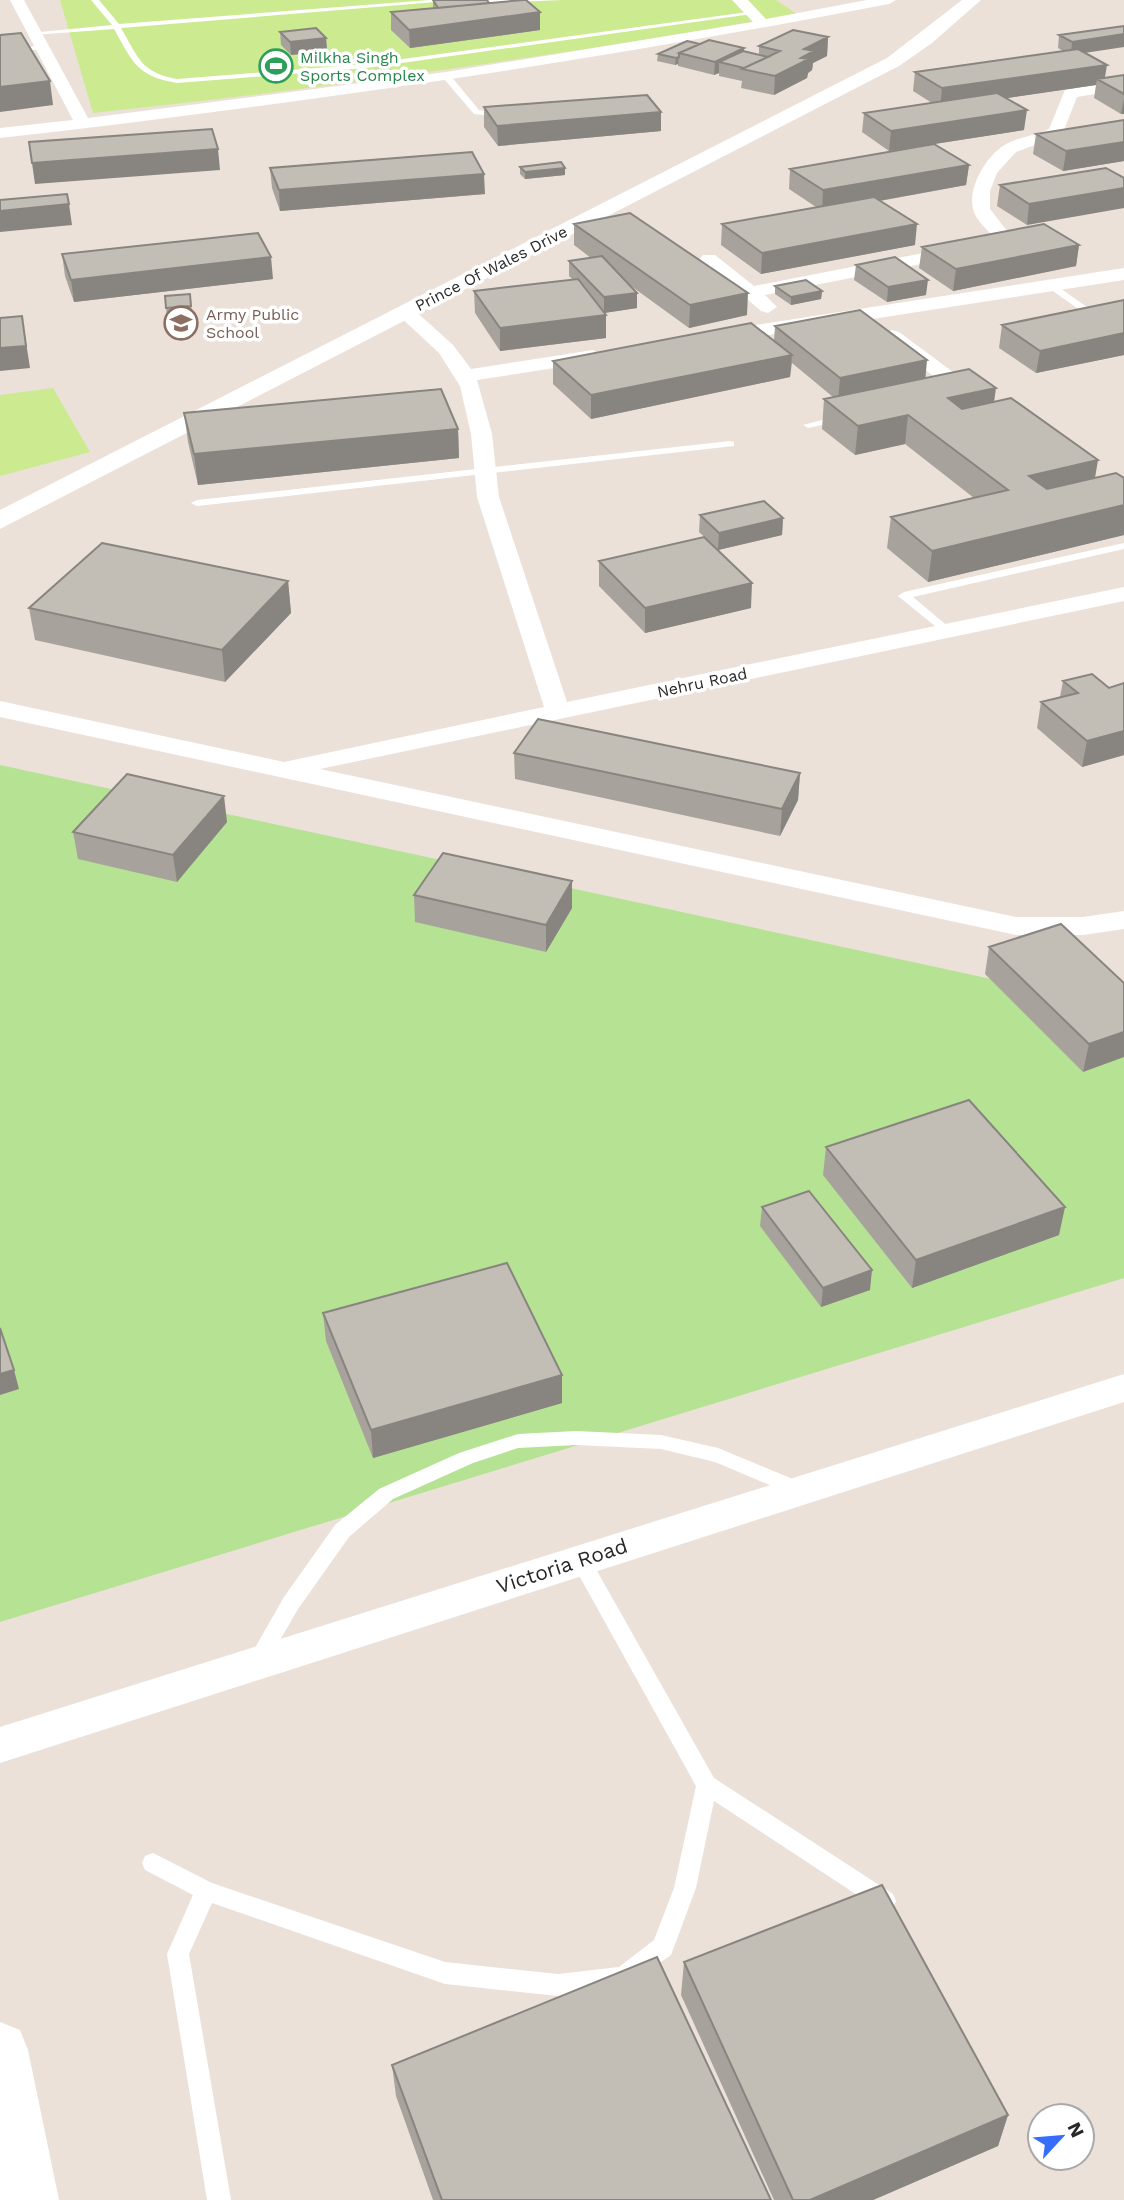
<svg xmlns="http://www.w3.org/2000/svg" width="1124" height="2200" viewBox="0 0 1124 2200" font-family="'Work Sans',sans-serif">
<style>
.green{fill:#b6e294}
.pitch{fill:#ccea90}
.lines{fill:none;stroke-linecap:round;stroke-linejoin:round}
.service{fill:#fff;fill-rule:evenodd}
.minor{fill:#fff;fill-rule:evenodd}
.tertiary{fill:#fff;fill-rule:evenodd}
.secondary{fill:#fff;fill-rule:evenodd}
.wall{fill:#a7a39c}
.shaded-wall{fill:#88847f}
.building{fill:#c2bdb5;stroke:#88847f;stroke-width:2}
.labels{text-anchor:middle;stroke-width:7;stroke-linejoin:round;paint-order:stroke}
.far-leisure-label{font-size:16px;fill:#27864d;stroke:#fff;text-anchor:start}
.far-street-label{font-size:16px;fill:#282828;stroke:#fff}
.far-education-label{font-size:16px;fill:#785e54;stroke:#fff;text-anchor:start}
.near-street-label{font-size:21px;fill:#282828;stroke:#fff}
</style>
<rect width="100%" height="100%" fill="#ebe1d9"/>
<path class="green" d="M0 765 1117 1006 1124 1004V1278L0 1622Z"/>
<path class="pitch" d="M60 0H776L797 14C563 55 329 88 93 113Z
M53 388 90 452 0 476V395Z"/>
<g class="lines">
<path class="service" d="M91 0H99L119 24 430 0H461L121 28C138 57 141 73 177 79L366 64 755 11 759 13 366 68 177 83C136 76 133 62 114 29L34 35 30 33 112 25Z
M562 0 468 4 464 2 468 0Z
M45 45 42 49 0 54V50Z
M444 75H450L479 110 509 115 505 117 474 114 444 79Z
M1047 283H1053L1105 320 1097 322 1047 287Z
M841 415 846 418 845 420 808 428 803 425Z
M730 441 734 442V446L197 506 191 503 197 500Z
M1124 543V549L913 597 950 628 952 631 946 635 898 596 904 592Z
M576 1431 661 1435 718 1448 805 1484 807 1489 805 1494 798 1497 715 1462 661 1449 576 1445 518 1448 473 1463 393 1499 349 1537 298 1609 265 1666 258 1669 251 1666 248 1660 284 1597 335 1525 379 1489 459 1453 518 1434Z
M581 1553 588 1555 714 1778 893 1894 896 1901 893 1908 885 1911 877 1908 714 1801 696 1888 671 1955 623 1988 558 1996 445 1984 212 1903 189 1954 231 2200H207L167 1954 193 1895 145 1870 142 1863 145 1856 153 1853 212 1883 445 1962 558 1974 619 1967 654 1940 674 1888 696 1786 571 1561 574 1555Z"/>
<path class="minor" d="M10 0H24L88 118 446 72 753 22 732 0H748L766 19 867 0H896L889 4C595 61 298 104 0 138V128L73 120Z
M1124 79V89L1077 97 1062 135 1016 152 997 173 990 191V209L1008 232V239L997 249 765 295 777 307 768 313 761 311 700 259 703 255H715L754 286 985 241 990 233C984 227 977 220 974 212 966 190 985 158 1003 146 1017 137 1034 136 1049 129L1065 90Z
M1124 268V280L717 343 707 337 717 331Z
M405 306 412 308 453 345 471 369 593 350 603 356 593 362 477 380 492 434 499 497 567 702 1124 587V601L320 769 1016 917H1083L1124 911V929L1083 935H1016L0 717V701L284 762 544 707 477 497 471 434 460 386 439 353 395 312Z
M892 330 899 332 984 395 987 399 984 403H970L885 340 882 336Z
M1124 1374V1402L0 1763V1727Z"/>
<path class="tertiary" d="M0 2022 20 2030 28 2050 59 2200H0Z"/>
<path class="secondary" d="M962 0H981L932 43 899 66 0 529V510L887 58Z"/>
</g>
<path class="wall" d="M433 0H487L489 3 540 12V30L410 48 391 30V12L433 8Z
M1124 26 1085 53 1105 78 1124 75V114H1121L1094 98 1096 85 1006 98 1024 130 889 151 862 132 864 113 932 103 913 91 915 72 1063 51 1058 48 1059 35Z
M280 32 326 38 327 51 291 55 281 45Z
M828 37 827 56 813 63 812 70 808 73 807 78 774 95 741 88 742 81 719 76V73L714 75 678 66V64L675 65 657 61 658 54 700 44 744 48V51L759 55V46Z
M484 107 661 131 498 146 484 127Z
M1124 120V161L1063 171 1033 154 1036 134Z
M969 165 966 185 880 201 915 245 761 274 721 245 722 224 816 207 789 189 790 169Z
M520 167 565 175 525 179 520 174Z
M270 168 485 194 280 211 272 188Z
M1106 168 1027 225 997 206 1000 185Z
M574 224 747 315 689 328 631 286 637 308 604 313 606 315V338L500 351 475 313 474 291 573 280 569 276V261L591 258 574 245Z
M1079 245 1076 266 953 291 919 268 922 247Z
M62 254 273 279 74 302 65 276Z
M856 265 926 295 887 302 854 280Z
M775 286 822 291 821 299 791 305 775 294Z
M190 294 192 314 167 316 166 308Z
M1124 300V355L1036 373 999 348 1002 325Z
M775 326 994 402 1095 478H1124V535L928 582 887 548 891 517 974 498 905 444 855 455 822 429 824 399 833 397 792 363 790 377 591 419 553 384V361L774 340Z
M184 413 458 429 459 458 198 485 188 442Z
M700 515 783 518 782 535 718 550 699 532Z
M599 561 751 608 645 633 599 586Z
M288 581 291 613 225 682 35 640 29 608Z
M1063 681 1109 688 1124 683V755L1082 767 1037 728 1041 702 1060 697Z
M514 753 800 773 798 800 780 836 515 779Z
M227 822 177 882 78 859 73 832Z
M572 881V908L546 952 415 922 414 895Z
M989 947 1124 983 1083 1072 985 974Z
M826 1147 1059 1235 912 1288 823 1175Z
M762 1207 870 1290 821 1307 760 1226Z
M323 1313 562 1403 373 1458 326 1341Z
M684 1962 1008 2115 998 2146 873 2200H774L681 1995Z
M392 2065 771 2200H433L396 2096Z"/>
<path class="shaded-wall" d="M540 12V30L410 48 409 30Z
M1124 34V47L1071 55 1072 42Z
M828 37 827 56 813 63 812 70 808 73 807 78 774 95 775 76 804 49Z
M326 38 327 51 291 55 290 42Z
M744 48V61L719 62V73L714 75 715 62Z
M679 57 678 64 675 65 676 58Z
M1107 65 1104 83 1097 79 1096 85 940 108 942 88Z
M50 81 53 105 0 112V87Z
M1124 98V114H1121Z
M1027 110 1024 130 889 151 891 131Z
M661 112V131L498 146 497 126Z
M1124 142V161L1063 171 1066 151Z
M218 149 220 170 35 184 32 163Z
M969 165 966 185 822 211 823 190Z
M565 168V175L525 179V172Z
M484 174 485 194 280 211 279 190Z
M1124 188V208L1027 225 1029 204Z
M69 204 72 225 0 232V211Z
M917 224 915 245 761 274 762 253Z
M1079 245 1076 266 953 291 956 269Z
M271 257 273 279 74 302 71 280Z
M928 280 926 295 887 302 888 287Z
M822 291 821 299 791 305V297Z
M637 293V308L604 313V297Z
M748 293 747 315 689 328 690 305Z
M606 315V338L500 351V328Z
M22 316 30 368 0 371V348Z
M1124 333V355L1036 373 1040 351Z
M792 355 790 377 591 419V395Z
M927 360 925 383 838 401 840 378Z
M996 388 992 417 944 428 948 398Z
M908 415 905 444 855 455 858 426Z
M458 429 459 458 198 485 194 454Z
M1098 460 1093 490 1024 506 1029 476Z
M1124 505V535L928 582 932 551Z
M783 518 782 535 718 550 719 533Z
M288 581 291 613 225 682 222 650Z
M752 583 751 608 645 633V608Z
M1124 731V755L1082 767 1087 741Z
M800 773 798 800 780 836 782 809Z
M224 796 227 822 177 882 173 855Z
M572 881V908L546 952V925Z
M1124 1032V1057L1083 1072 1089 1044Z
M1065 1207 1059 1235 912 1288 916 1260Z
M872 1270 870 1290 821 1307 823 1288Z
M14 1370 19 1389 0 1395V1374Z
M562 1375V1403L373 1458 371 1430Z
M1008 2115 998 2146 873 2200H810Z"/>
<path class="building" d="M433 0H487L489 3 438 8Z
M523 0H526L540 12 409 30 391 12Z
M1124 26V34L1072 42 1059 35Z
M316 28 326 38 290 42 280 32Z
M793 30 828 37 804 49 814 51 801 58 809 59 775 76 742 69 780 51 759 46Z
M21 33 50 81 0 87V35Z
M709 40 744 48 715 62 679 53Z
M687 41 700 44 679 53V57L676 58 658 54Z
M1078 49 1107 65 942 88 915 72Z
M743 51 768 57 744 68 719 62Z
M1124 75V94L1097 79Z
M997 93 1027 110 891 131 864 113Z
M647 95 661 112 497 126 484 107Z
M1124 120V142L1066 151 1036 134Z
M212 129 218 149 32 163 29 142Z
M934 144 969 165 823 190 790 169Z
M472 152 484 174 279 190 270 168Z
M561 162 565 168 525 172 520 167Z
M1106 168 1124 178V188L1029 204 1000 185Z
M67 194 69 204 0 211V200Z
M874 197 917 224 762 253 722 224Z
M630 213 748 293 690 305 574 224Z
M1044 224 1079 245 956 269 922 247Z
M258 233 271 257 71 280 62 254Z
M602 256 637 293 604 297 569 261Z
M895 257 928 280 888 287 856 265Z
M578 279 606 315 500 328 474 291Z
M806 280 822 291 791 297 775 286Z
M190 294 191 306 166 308 165 296Z
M1124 300V333L1040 351 1002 325Z
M860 310 927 360 840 378 775 326Z
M22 316 26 346 0 348V318Z
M751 323 792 355 591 395 553 361Z
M969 369 996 388 948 398 962 409 1011 398 1098 460 1029 476 1047 489 1116 473 1124 478V505L932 551 891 517 1008 490 908 415 858 426 824 399Z
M441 389 458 429 194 454 184 413Z
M764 501 783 518 719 533 700 515Z
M704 537 752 583 645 608 599 561Z
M102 543 288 581 222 650 29 608Z
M1092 674 1109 688 1124 683V731L1087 741 1041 702 1078 693 1063 681Z
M538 719 800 773 782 809 514 753Z
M127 774 224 796 173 855 73 832Z
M443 853 572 881 546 925 414 895Z
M1061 924 1124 983V1032L1089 1044 989 947Z
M969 1100 1065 1207 916 1260 826 1147Z
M809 1191 872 1270 823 1288 762 1207Z
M507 1263 562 1375 371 1430 323 1313Z
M0 1328 14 1370 0 1374Z
M882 1885 1008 2115 810 2200H793L684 1962Z
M657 1957 771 2200H442L392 2065Z"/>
<defs>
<symbol id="stadium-ring" viewBox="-11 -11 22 22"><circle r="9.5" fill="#fff" stroke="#2e9e5b" stroke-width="1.5"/><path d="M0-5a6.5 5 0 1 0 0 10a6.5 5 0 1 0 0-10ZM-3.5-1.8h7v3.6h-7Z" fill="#2e9e5b"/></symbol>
<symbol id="school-ring" viewBox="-11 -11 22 22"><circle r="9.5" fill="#fff" stroke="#8d6e63" stroke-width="1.5"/><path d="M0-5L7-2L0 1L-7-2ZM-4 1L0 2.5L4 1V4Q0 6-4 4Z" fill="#8d6e63"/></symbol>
</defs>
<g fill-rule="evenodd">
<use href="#stadium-ring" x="257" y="47" width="38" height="38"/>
<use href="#school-ring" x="162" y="304" width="38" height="38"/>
</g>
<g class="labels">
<g class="far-leisure-label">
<text x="300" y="63">Milkha Singh<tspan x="300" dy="18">Sports Complex</tspan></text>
</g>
<g class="far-street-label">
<text transform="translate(491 268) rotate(-27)" y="6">Prince Of Wales Drive</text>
<text transform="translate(702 682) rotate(-12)" y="6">Nehru Road</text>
</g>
<g class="far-education-label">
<text x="206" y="320">Army Public<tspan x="206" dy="18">School</tspan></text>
</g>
<g class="near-street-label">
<text transform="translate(562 1566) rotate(-18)" y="7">Victoria Road</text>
</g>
</g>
<g transform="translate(1061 2137) rotate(64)"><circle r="33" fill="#ffffff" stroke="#a9a9a9" stroke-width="2"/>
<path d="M0-5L12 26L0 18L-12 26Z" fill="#366dfb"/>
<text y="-10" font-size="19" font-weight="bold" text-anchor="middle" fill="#282828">N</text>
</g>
</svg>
